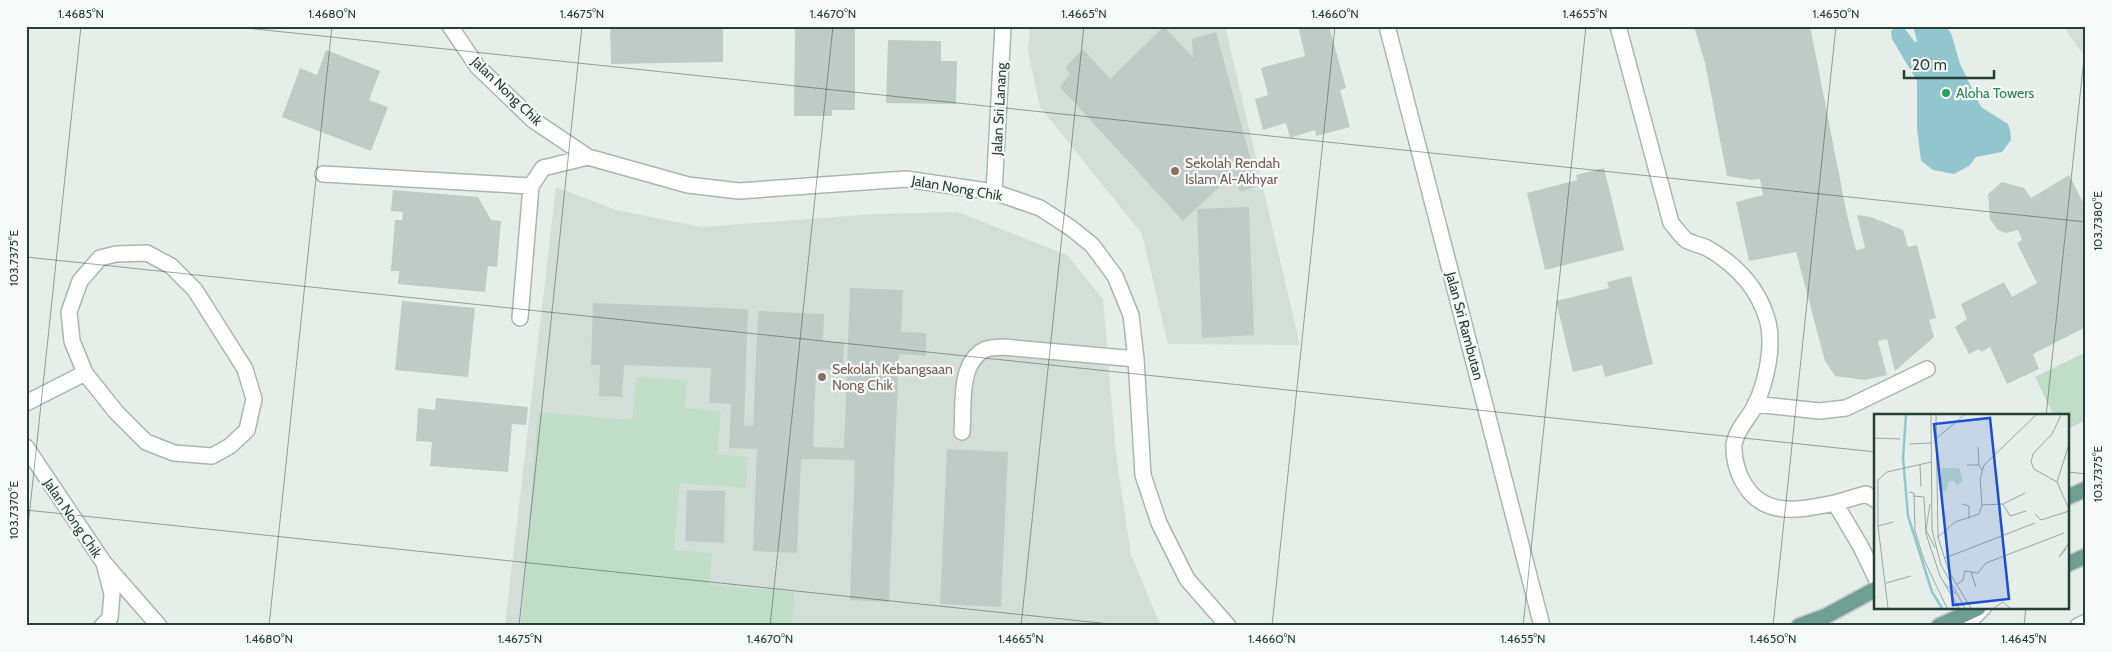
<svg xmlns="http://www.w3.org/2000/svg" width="2112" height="652" viewBox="0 0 2112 652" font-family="Cabin,sans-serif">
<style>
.built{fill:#d4ded9}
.green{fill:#c0ddc8}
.water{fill:#92c6ce}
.building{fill:#becbc6}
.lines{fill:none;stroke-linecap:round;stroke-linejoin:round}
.minor-casing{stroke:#a9b6b1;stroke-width:18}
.major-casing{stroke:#c2c9c7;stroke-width:18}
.minor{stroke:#fff;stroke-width:15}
.major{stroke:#6da092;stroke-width:15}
.ticks{fill:none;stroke:#263f38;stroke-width:1;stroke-opacity:0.45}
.leisure-dot{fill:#2e9e5b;stroke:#f6faf8;stroke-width:2}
.education-dot{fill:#8d6e63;stroke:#f6faf8;stroke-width:2}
.labels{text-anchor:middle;stroke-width:4.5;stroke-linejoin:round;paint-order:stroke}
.street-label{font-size:14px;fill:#263f38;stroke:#f6faf8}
.leisure-label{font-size:14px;fill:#27864d;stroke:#f6faf8;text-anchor:start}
.education-label{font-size:14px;fill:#785e54;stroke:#f6faf8;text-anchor:start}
.inset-river{fill:none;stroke:#92c6ce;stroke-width:2.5}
.inset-road{fill:none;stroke:#99a8a3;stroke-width:1}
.view{fill:#1d4ed8;fill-opacity:0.15;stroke:#1d4ed8;stroke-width:2.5}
.inset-edge{fill:none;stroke:#263f38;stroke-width:2.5}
.neatline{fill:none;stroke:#263f38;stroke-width:2}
.ticks-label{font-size:12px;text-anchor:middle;fill:#263f38}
</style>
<rect width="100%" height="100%" fill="#e6eeea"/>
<path class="built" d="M1030 26H1225L1300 345 1168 344 1142 234 1040 107 1028 52Z
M2063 26H2086V59Z
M556 187 616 210 702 227 875 214 958 212 1067 255 1103 299 1116 455 1131 555 1161 626H505Z"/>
<path class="green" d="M2086 352V420L2068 429V416H2054L2035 377Z
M636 377 687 380 685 408 721 411 717 454 748 457 746 488 680 483 674 550 712 553 710 585 794 592 792 626H521L538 412 632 420Z"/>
<path class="water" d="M1898 26 1904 28 1915 42 1917 41 1914 30 1916 26H1945L1951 33 1960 64 1981 107 2008 124 2010 130 2011 140 2002 152 1976 157 1969 166 1954 174 1933 170 1921 161 1917 128V81L1892 39 1891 31Z"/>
<path class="building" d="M610 26H723V62L611 64Z
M795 26H855V110H832V116H794Z
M1164 26 1193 58 1192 39 1216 32 1258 186 1240 192 1232 175 1183 221 1060 87 1070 74 1065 68 1083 49 1110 79Z
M1298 26H1329L1346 88 1340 90 1350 127 1316 136 1315 130 1290 138 1286 123 1263 130 1255 99 1268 95 1261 68 1305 56Z
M1694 26H1810L1847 215 1856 250 1865 248 1857 215 1871 217 1903 230 1908 247 1917 245 1936 318 1929 320 1934 337 1895 371 1887 339 1878 341 1887 375 1865 380 1835 376 1825 361 1796 252 1749 261 1736 202 1763 195 1760 179 1752 180 1727 176 1705 63Z
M888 40 941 41V61H957L956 104 886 103Z
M326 50 380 71 369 100 388 107 371 151 282 117 300 68 317 75Z
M1604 168 1624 250 1545 270 1527 193 1577 180 1576 175Z
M2069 175 2086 208V327L2033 354 2039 369 2007 384 1990 347 1981 352 1979 349 1969 354 1955 327 1967 319 1961 304 2004 282 2012 297 2037 283 2017 243 2022 240 2018 230 2006 233 1998 230 1990 219 1988 194 2002 182 2024 188 2031 198Z
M393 190 478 197 491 220 501 221 497 267 488 266 485 292 398 284 399 271H391L395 220H402L403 212 391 211Z
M1249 207 1254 335 1202 338 1197 209Z
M1631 276 1653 364 1605 377 1602 365 1573 372 1556 301 1609 288 1607 282Z
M850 288 903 290 901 332 926 333V356L899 354 889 602 850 600 855 460 801 459 797 553 753 551 757 449 729 448 731 404 709 403 711 368 624 365 622 397 599 396 600 365H591L593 303 748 309 744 425 753 426 758 311 824 314 823 341 844 342 843 370 816 369 813 447 844 448Z
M402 301 475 308 468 377 395 370Z
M436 398 528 407 526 425 512 424 508 472 430 466 432 442 416 441 418 408 435 410Z
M947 449 1008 452 1001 607 940 604Z
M687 490 725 491 724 543 685 541Z"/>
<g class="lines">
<defs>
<path id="minor" d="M450 26 477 66 533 120 588 157 688 185 739 191 906 179 994 192 1040 208 1071 228 1092 245 1115 276 1131 315 1136 359 1143 475 1159 523 1187 579 1228 626
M1387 26 1542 626
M1618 26 1671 223C1676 228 1681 236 1686 240 1693 244 1701 245 1707 248 1737 265 1759 289 1768 322 1774 347 1766 381 1756 404 1750 417 1737 428 1734 444 1733 455 1737 471 1742 480 1762 519 1799 510 1835 503L1861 547 1876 578
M323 174 531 186
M994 192 1003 26
M147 253 171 266 195 290 245 369 254 399 247 430 230 446 212 456 174 453 146 442 116 412 85 373 72 341 69 312 80 281 100 258 116 254Z
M520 318 531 186 543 168 588 157
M26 403 85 373
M1755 404 1819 411 1846 408 1927 369
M962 432C964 406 958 364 984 350 989 347 997 348 1003 347L1136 359
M26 447 104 563 159 626
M1835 503 1866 494 1876 500
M102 626 110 618 112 594 105 567
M1965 626 1983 608
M2078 626 2086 622"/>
<path id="major" d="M2068 497 2086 489
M2068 564 2086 556
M1799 626 1826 616 1876 589
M1939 626 1978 608"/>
</defs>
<use href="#minor" class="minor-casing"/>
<use href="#major" class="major-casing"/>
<use href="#minor" class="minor"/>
<use href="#major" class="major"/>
</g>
<path class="ticks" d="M227 26 2086 222M26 257 1876 452M2046 416 2086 39M2068 472 2086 474M26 510 1129 626M26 546 81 26M269 626 332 26M519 626 582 26M770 626 833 26M1021 626 1084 26M1272 626 1335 26M1523 626 1586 26M1773 626 1836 26M2024 626 2026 608"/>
<circle class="leisure-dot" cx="1946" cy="93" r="5"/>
<g class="education-dot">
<circle cx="1175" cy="171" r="5"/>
<circle cx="822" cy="377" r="5"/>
</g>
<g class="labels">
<g class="street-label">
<text transform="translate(507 91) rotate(44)" y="5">Jalan Nong Chik</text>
<text transform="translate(999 109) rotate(-87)" y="5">Jalan Sri Lanang</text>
<text transform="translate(957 188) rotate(10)" y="5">Jalan Nong Chik</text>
<text transform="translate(1465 326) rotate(75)" y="5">Jalan Sri Rambutan</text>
<text transform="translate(73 518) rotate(56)" y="5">Jalan Nong Chik</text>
</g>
<g class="leisure-label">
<text x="1956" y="98">Aloha Towers</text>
</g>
<g class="education-label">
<text x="1185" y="168">Sekolah Rendah<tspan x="1185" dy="16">Islam Al-Akhyar</tspan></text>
<text x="832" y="374">Sekolah Kebangsaan<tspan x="832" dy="16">Nong Chik</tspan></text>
</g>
</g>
<g transform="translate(1874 414)">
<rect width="195" height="195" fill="#e6eeea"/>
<path d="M67 54H85L89 66 83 72 80 67H75L72 77 67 78Z" fill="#c0ddc8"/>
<path class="inset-river" d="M32 1 29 44 34 102 58 178 68 194"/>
<path class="inset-road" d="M57 1 58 116 67 151 91 194M62 1 64 123 75 158 97 194M0 24 26 25M63 24 90 1M36 30 57 29M195 30 183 68 195 95M104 33 105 51M46 51 47 73M93 51H105L108 56M183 68 160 55 157 48 159 40 178 20 187 1M35 78 40 79 41 117 50 146 73 194M40 82 50 83 52 120 66 162 85 194M88 90 95 92V105M129 90 136 102 152 97M108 91 129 90 151 79M161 100 167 106 195 97M4 112 19 108M52 116 56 90M52 116 61 134M64 123 81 108 105 100 108 91 106 65 110 51 162 1M192 135 185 143 195 129M71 144 161 109M97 158 102 173M69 168 82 180M12 169 37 162M82 171 89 166 91 157 104 159 112 149 190 119M14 194 4 112V66L13 58 57 48M120 194 129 188 136 194"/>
<path class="view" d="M116 4 135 185 79 191 60 10Z"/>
<rect width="195" height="195" class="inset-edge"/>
</g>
<rect width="2112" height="652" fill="none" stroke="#f6faf8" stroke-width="55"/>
<path d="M1904 70v8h90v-8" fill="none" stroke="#263f38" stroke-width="2.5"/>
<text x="1912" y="70" font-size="15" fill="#263f38" stroke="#f6faf8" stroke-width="4" paint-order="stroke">20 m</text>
<rect x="28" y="28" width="2056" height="596" class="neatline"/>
<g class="ticks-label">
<text x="81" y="18">1.4685°N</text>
<text x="332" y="18">1.4680°N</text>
<text x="582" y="18">1.4675°N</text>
<text x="833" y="18">1.4670°N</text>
<text x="1084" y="18">1.4665°N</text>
<text x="1335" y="18">1.4660°N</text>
<text x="1585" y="18">1.4655°N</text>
<text x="1836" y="18">1.4650°N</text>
<text transform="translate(2098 221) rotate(-90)" y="4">103.7380°E</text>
<text transform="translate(14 258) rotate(-90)" y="4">103.7375°E</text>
<text transform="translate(2098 474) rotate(-90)" y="4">103.7375°E</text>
<text transform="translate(14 510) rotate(-90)" y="4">103.7370°E</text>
<text x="269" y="643">1.4680°N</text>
<text x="520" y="643">1.4675°N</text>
<text x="770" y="643">1.4670°N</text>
<text x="1021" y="643">1.4665°N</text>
<text x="1272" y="643">1.4660°N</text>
<text x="1523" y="643">1.4655°N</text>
<text x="1773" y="643">1.4650°N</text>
<text x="2024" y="643">1.4645°N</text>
</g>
</svg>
